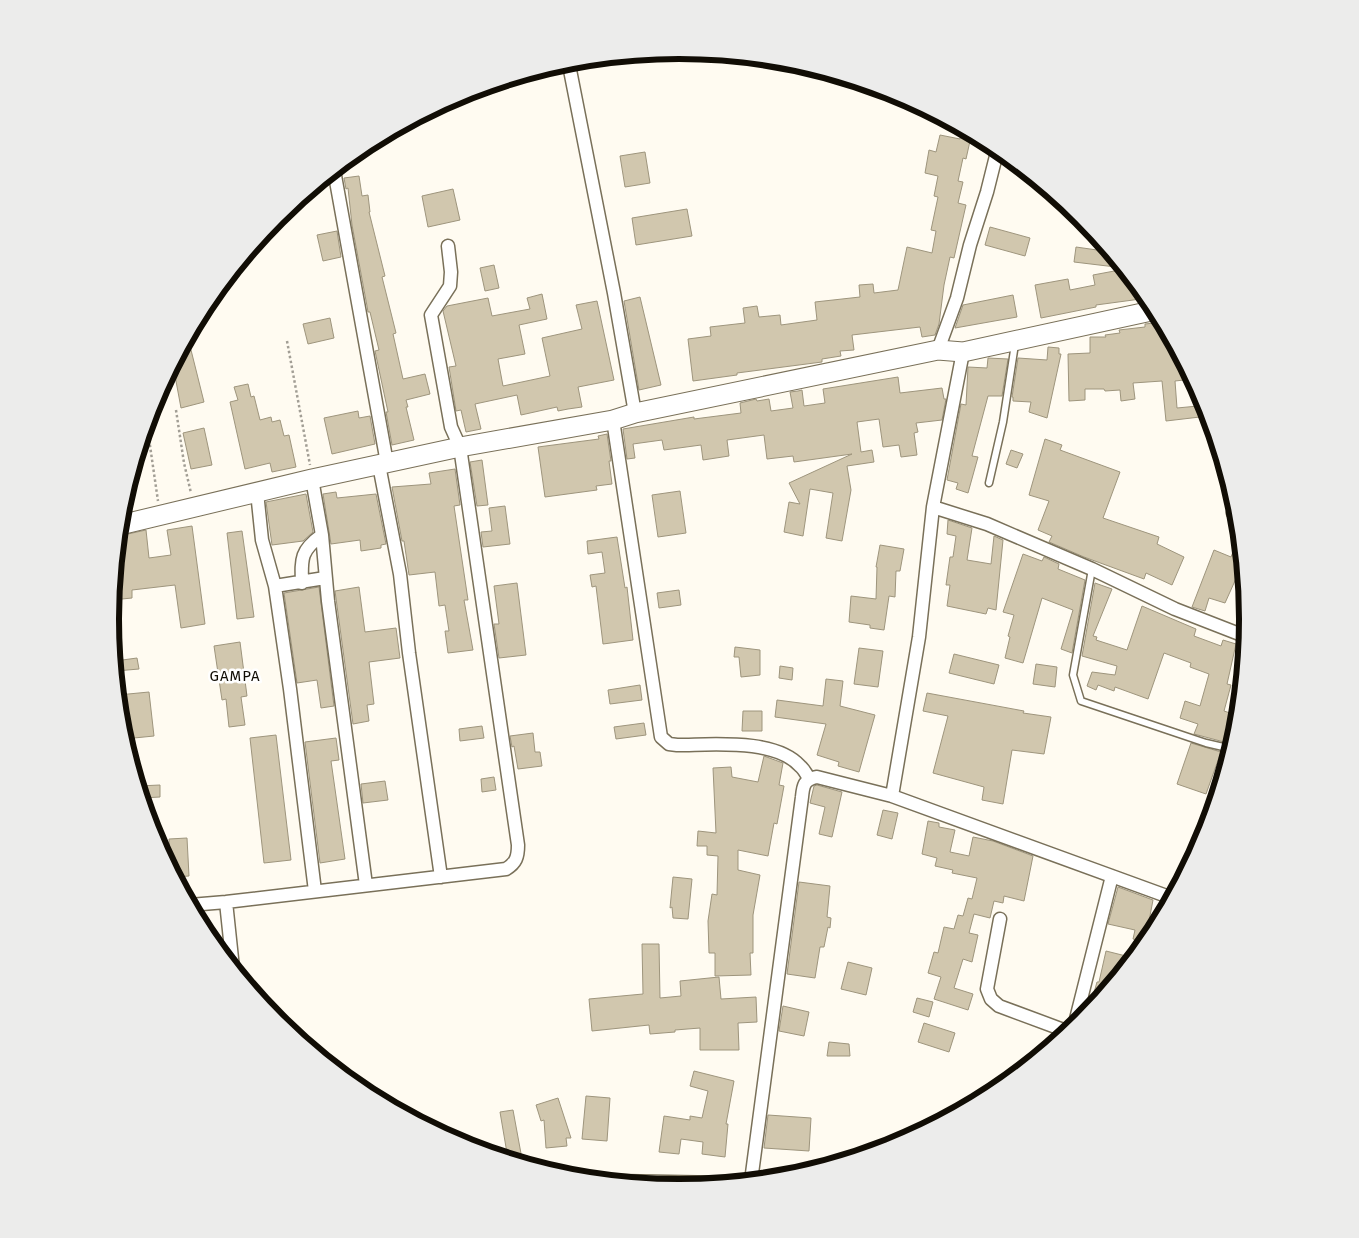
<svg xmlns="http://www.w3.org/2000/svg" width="1359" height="1238" viewBox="0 0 1359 1238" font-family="'Fira Sans',sans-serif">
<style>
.building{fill:#d1c7ae;stroke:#9e957d}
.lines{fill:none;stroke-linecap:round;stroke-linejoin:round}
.lane-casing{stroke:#797059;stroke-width:9}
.street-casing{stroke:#797059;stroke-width:15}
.primary-casing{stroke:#797059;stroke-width:21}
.path{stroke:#a29e95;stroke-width:2.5;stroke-dasharray:2.5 2.5;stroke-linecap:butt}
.lane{stroke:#fff;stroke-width:6}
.street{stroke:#fff;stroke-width:12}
.primary{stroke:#fff;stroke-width:19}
.labels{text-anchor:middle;stroke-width:5;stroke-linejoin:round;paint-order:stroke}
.quarter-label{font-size:15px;letter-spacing:1px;fill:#110d05;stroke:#fff}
.rim{fill:none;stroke:#110d05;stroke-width:6}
</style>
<rect width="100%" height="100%" fill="#fffbf1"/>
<path class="building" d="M962 128 989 143 988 146 970 141 966 159 963 158 958 181 963 182 958 203 966 205 954 258 950 257 944 285 939 324 935 335 922 337 920 327 852 335 854 350 840 351 841 356 822 359V362L737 373V375L693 381 688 339 711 336 710 327 745 323 743 308 757 306 759 317 780 315 781 325 817 320 815 302 860 297 859 285 873 284 874 293 898 290 907 247 932 253 936 231 931 230 938 197 934 196 938 176 925 173 929 150 936 152 940 135 960 139Z
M645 152 650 183 625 187 620 156Z
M359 176 362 196 368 195 370 212H369L385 276 382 277 396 333 393 334 403 379 425 374 430 394 406 400 408 407H406L414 440 392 445 386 412H388L375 351 379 350 370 312H368L367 306 352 225 348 188 346 189 344 178Z
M453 189 460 220 428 227 422 196Z
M687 209 692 236 636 245 632 218Z
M990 227 1030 238 1025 256 985 245Z
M337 231 341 257 323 261 317 235Z
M1076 247 1111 252 1124 268 1074 262Z
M494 265 499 288 485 291 480 268Z
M1125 269 1148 298 1096 305V307L1041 318 1035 285 1068 279 1070 290 1095 285 1093 275Z
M542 294 547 319 519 325 525 354 498 359 503 386 550 376 542 338 582 329 576 305 597 301 614 380 578 387 582 407 568 409 558 411 557 407 521 415 517 395 475 404 481 429 466 432 461 410 456 411 449 367 456 366 443 311 447 306 488 298 492 316 530 309 527 298Z
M1013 295 1017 317 955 328 963 305Z
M640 297 661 385 639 390 624 301Z
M330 318 334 338 308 344 303 324Z
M1163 322 1193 379 1175 381 1177 408 1198 406 1200 417 1166 421 1162 381 1133 383 1135 399 1121 401 1120 390 1105 391 1104 389H1085V400L1069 401 1068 354 1090 353V337H1106L1105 335 1120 333 1119 330 1145 327V324Z
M188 338 204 402 181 408 173 365Z
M1048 347 1059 348V354H1061L1047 418 1029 412 1031 402 1013 401V397H1012L1018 358 1047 360Z
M988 358 1008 359 1002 396H988L972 456 978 457 968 493 956 489 958 483 947 480 961 404 966 405 968 367 987 368Z
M898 377 900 393 942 388 944 399H946L942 420 916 423 918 432 914 433 917 455 901 457 899 445 883 447 879 419 857 422 861 452 872 450 874 462 847 466 851 490 842 541 826 538 833 493 810 489 803 536 784 532 789 502 800 504 789 483 852 454 794 462 793 456 767 459 764 435 727 440 729 456 703 460 701 445 664 450 662 440 633 444 635 458 627 459 623 429 694 417V419L741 413 740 403 756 399 757 401 769 399 771 411 793 408 790 392 798 391 802 390 804 406 825 403 823 389Z
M248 384 251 397 254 396 260 420 271 417 272 422 280 420 284 436 289 435 296 467 272 472 270 463 245 469 230 402 238 400 234 387Z
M358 411 359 418 370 416 375 444 332 454 324 418Z
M204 428 212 465 191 469 183 433Z
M607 434 611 461H609L612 484 596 486 597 490 545 497 538 447 599 439 598 436Z
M1045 439 1062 445 1060 450 1120 472 1103 518 1159 537 1157 544 1184 557 1172 585 1146 573 1144 579 1084 557 1049 542 1052 536 1038 530 1049 501 1029 495Z
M1011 450 1023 454 1017 468 1006 464Z
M482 460 488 505 477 506 470 462Z
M455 469 460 505 454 506 468 600H464L473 650 448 653 445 631H449L445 605 439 606 435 572 409 575 404 541H402L392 487 431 484 429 473Z
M680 491 686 533 658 537 652 495Z
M336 492 337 498 376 494 386 544 381 545V548L361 551 360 540 331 544 323 494Z
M306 494 313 532 303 541 272 545 266 502Z
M505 506 510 544 483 547 481 532 492 531 489 508Z
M948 520 972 528 967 560 991 564 994 536 1003 540 996 610 988 608 986 614 947 606 950 585H946L950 557H953L956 536 947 534Z
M192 526 205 624 181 628 175 585 132 590V598L112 600 119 536 146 530 149 558 171 555 167 530Z
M242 531 254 617 237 619 227 533Z
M1240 534 1243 563 1225 603 1209 598 1205 611 1192 607 1214 550 1231 557Z
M617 537 625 588 627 587 633 640 603 644 596 586 592 587 590 575 605 573 602 552 588 554 587 541Z
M880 545 904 549 900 571H896L895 597 889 596 884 630 870 628V625L849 622 851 596 876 599 877 567H876Z
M1023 554 1042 561 1044 557 1059 564 1058 569 1085 580 1072 653 1061 649 1073 610 1042 598 1023 663 1005 658 1010 637 1008 636 1014 615 1003 612Z
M517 583 526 655 499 658 494 624H499L494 586Z
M1095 583 1112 589 1093 636 1097 637 1096 640 1127 650 1142 606 1196 629 1194 636 1221 646 1223 640 1236 644 1227 684 1231 685 1224 711 1236 715 1230 737 1226 736 1224 742 1194 734 1198 724 1180 718 1185 701 1200 706 1209 674 1190 667 1191 663 1164 653 1148 699 1115 687 1114 691 1098 685 1096 690 1087 686 1092 672 1115 675 1117 666 1082 656Z
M319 587 334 706 321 708 317 680 297 683 284 593Z
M359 587 365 632 396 628 400 658 369 662 374 704 367 705 369 721 353 724 335 591Z
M679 590 681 605 659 608 657 593Z
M240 642 247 696 241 697 245 725 229 727 226 699 222 700 214 646Z
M735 647 760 650V675L741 677 739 657H734Z
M859 648 883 651 878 687 854 684Z
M954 654 999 665 994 684 949 673Z
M137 658 139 669 116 671 115 661Z
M1036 664 1057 667 1055 687 1033 684Z
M780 666 793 668 792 680 779 678Z
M826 679 843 681 840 706 875 715 859 772 838 766 839 762 817 755 826 724 775 717 777 700 823 706Z
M640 685 642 700 610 704 608 690Z
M149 692 154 736 124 739 121 730 118 695Z
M927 693 1024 711 1023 713 1051 717 1044 754 1012 750 1003 804 982 800 984 787 933 773 948 716 923 711Z
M743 711H762V731H742Z
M644 723 646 735 616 739 614 727Z
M482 726 484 738 460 741 459 729Z
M533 733 535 752H540L542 766 518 769 514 746 512 747 510 736Z
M276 735 291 860 264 863 250 738Z
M336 738 339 760 331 761 345 859 320 863 305 742Z
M1191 743 1221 752 1206 794 1177 784Z
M764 756 783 763 779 785 784 786 777 824 774 823 768 856 738 850V870L760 875 753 915V953H750L751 975 715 976V953H709L708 921 712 894 717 895 718 856 707 855V846H697L698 831 716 833 713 768 731 767 732 777 758 782Z
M494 777 496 790 482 792 481 779Z
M385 781 388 800 363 803 361 784Z
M160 785V797L142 798 138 786Z
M817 785 842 792 832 837 819 834 825 807 810 803 814 786Z
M883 810 898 813 892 839 877 835Z
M928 821 939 823V827L955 830 950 852 969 856 973 837 993 841 1033 856 1024 901 1004 896 1003 903 994 901 990 918 974 914 969 933 978 935 972 962 963 959 954 988 973 994 968 1010 934 999 941 977 928 973 934 952 938 953 944 927 954 929 958 915 963 916 968 898 972 899 977 878 952 873 953 870 935 866 937 858 922 854Z
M187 838 189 876 175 877 170 868 169 839Z
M673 877 692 879 688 919 673 918 672 907 670 908Z
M799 882 830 886 827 917 831 918 830 928 828 927 824 947H820L815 978 787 974Z
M1118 887 1153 900 1145 942 1133 939 1135 930 1108 924Z
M642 944H659L660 998 681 996 680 981 719 977 721 999 756 997 757 1022 738 1023 739 1050H700V1028L675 1030V1032L650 1034 649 1025 592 1031 589 999 643 994Z
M1106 951 1134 958 1088 1014 1097 982H1099Z
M848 962 872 968 866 995 841 989Z
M917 998 933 1002 929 1017 913 1012Z
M783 1006 809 1012 804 1036 779 1031Z
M924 1023 955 1033 949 1052 918 1042Z
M829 1042 849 1044 850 1056H827Z
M694 1071 734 1081 726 1124H728L725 1157 702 1154 703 1142 681 1139 679 1154 659 1152 664 1116 690 1120V1116L702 1118 708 1091 690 1086Z
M586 1096 610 1098 607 1141 582 1139Z
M558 1098 571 1138H566L567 1146 546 1148 544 1120 541 1121 536 1105Z
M513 1110 522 1159 514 1160 508 1159 500 1112Z
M768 1115 811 1118 809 1151 764 1148Z"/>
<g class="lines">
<defs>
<path id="lane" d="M989 483 1003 422 1015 344
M1092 569 1073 675 1081 701 1206 743 1232 749"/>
<path id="street" d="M570 70 614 293 635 413
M334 170 387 463
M938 350 957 298 970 245 987 192 998 148
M613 420 661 737 669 744 677 745C711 745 775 738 800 766 804 769 806 774 809 778
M379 465 400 574 409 653 441 877
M312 479 322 535 328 601 366 885
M257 492 262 540 275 586
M933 507 987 524 1092 569 1175 609 1247 637
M1233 513 1238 515
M302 583C301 558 301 550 322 535
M892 796 919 637 933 507 963 352
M315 891 290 689 275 586 325 578
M226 902 233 968
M190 905 226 902 506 869C516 863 518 857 518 845L460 447 451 427 431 315 450 286 451 272 448 246
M1000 919 987 989 991 999 999 1006 1069 1032
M1074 1027 1112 876
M612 1181 726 1183
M751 1181 802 797C803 786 804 779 817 777L892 796 1172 898"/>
<path id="primary" d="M120 525 312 479 460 447 613 420 635 413 938 350 963 352 1156 310"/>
</defs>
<use href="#lane" class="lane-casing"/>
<use href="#street" class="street-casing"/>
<use href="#primary" class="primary-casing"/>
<path class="path" d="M287 341 310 465
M176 410 184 463 191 493
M147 425 158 501"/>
<use href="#lane" class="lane"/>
<use href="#street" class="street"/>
<use href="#primary" class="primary"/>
</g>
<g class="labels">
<g class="quarter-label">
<text x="235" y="681">GAMPA</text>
</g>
</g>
<path d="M0 0H1359V1238H0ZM119 619a560 560 0 1 1 1120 0a560 560 0 1 1-1120 0Z" fill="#ececeb" fill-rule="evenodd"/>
<path class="rim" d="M119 619a560 560 0 1 1 1120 0a560 560 0 1 1-1120 0Z"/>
</svg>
